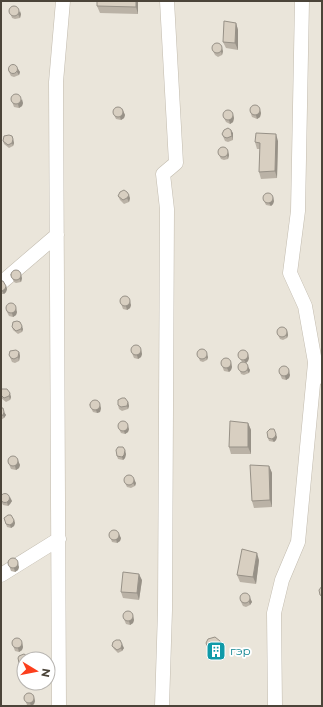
<svg xmlns="http://www.w3.org/2000/svg" width="323" height="707" viewBox="0 0 323 707" font-family="Montserrat,sans-serif">
<style>
.residential{fill:#eae5da;fill-rule:evenodd}
.lines{fill:none;stroke-linecap:round;stroke-linejoin:round}
.minor-casing{stroke:#c2bbae;stroke-width:15}
.minor{stroke:#fff;stroke-width:14}
.wall{fill:#bab2a6}
.shaded-wall{fill:#979187}
.building{fill:#d8cfc1;stroke:#979187}
.labels{text-anchor:middle;stroke-width:3.5;stroke-linejoin:round;paint-order:stroke}
.culture-label{font-size:12px;fill:#0d838f;stroke:#fff;text-anchor:start}
</style>
<rect width="100%" height="100%" fill="#f6f3ec"/>
<path class="residential" d="M1 1H322V706H1ZM24 659H48V683H24Z"/>
<g class="lines">
<defs>
<path id="minor" d="M302 1 298 211 290 273 305 306 315 362 322 377
M1 283 57 235
M1 575 59 539
M59 706 56 82 63 1
M162 706 165 610 167 209 163 174 176 163 167 1
M275 706 274 613 282 580 298 542 315 363"/>
</defs>
<use href="#minor" class="minor-casing"/>
<use href="#minor" class="minor"/>
</g>
<path class="wall" d="M97 1H138V14L100 13 97 6Z
M10 12 21 14 20 18 15 19 12 18Z
M236 23 238 30V50L226 48 223 42Z
M212 49 223 51 222 55 218 57 215 55Z
M18 69 20 72 19 75 14 77 11 76 8 70Z
M11 99 23 103 22 106 19 108 14 107Z
M258 107 261 113 260 117 257 119 252 117 250 111Z
M122 108 125 115 124 118 121 120 116 119 113 113Z
M233 115 234 118 233 122 230 124 226 122 223 116Z
M233 133V140L228 142 225 141 222 134Z
M12 136 14 143 13 146 9 148 4 144 3 141Z
M278 141 277 178 261 179 259 172 260 149H257L255 142Z
M228 152 229 155 228 159 224 160 221 159 218 153Z
M118 196 130 198 129 202 124 204 120 200Z
M263 199 274 201 273 204 271 206 266 205Z
M10 274 22 278 21 282 16 283 14 282Z
M1 281 6 286 7 289 6 292 4 294H1Z
M120 301 131 305 130 308 127 310 123 309Z
M6 310 17 312 16 315 13 317 9 316Z
M12 327 23 329 22 332 18 334 13 330Z
M286 328 288 335 287 338 283 340 280 339 277 333Z
M141 350 142 354 141 357 138 359 134 358 131 351Z
M19 352 20 356 19 361 15 363 12 362 9 355Z
M197 353 208 357 207 360 203 362 200 361Z
M238 354 249 358 248 361 246 363 250 370 249 373 244 375 241 374 238 366 242 362Z
M221 363H231L232 367 231 370 229 372 224 371Z
M279 372 290 375 289 378 286 380 282 379Z
M1 390 11 397 10 400 6 402 1 398Z
M128 402 129 406 128 409 122 411 119 409 118 405Z
M89 404 101 408 100 412 97 413 93 412Z
M1 408 6 415 4 418 1 420Z
M248 423 251 430V454H231L229 447Z
M118 427 129 429 128 432 125 434 121 433Z
M277 437 276 440 274 442 269 441 268 438Z
M126 454 125 458 123 460 118 459 117 456Z
M17 458 20 465 19 468 16 470 11 469 8 462Z
M269 466 272 473V507L254 508 252 501Z
M124 481 136 483 135 486 131 488 127 487Z
M1 496 12 501 10 504 8 506 3 505 1 501Z
M14 520 15 523 14 526 11 528 7 527 6 524Z
M109 534 121 538 120 541 117 543 112 542Z
M259 560 256 584 240 582 237 575Z
M8 563 19 567 18 570 15 572 11 571Z
M142 580 139 600 123 598 121 592Z
M250 598 252 602 250 605 246 607 243 606 240 600Z
M132 613 134 620 133 623 130 625 126 624 123 617Z
M220 641 223 648V653L221 657 216 658 211 657 206 643Z
M12 643H22L23 647 22 650 19 652 15 651Z
M112 646 124 648 122 651 118 653 114 649Z
M18 658 24 659V668L21 666Z
M33 694 35 701 34 704 32 706 27 705 24 697Z"/>
<path class="shaded-wall" d="M136 1H138V14L136 7Z
M20 11 21 14 20 18 18 14Z
M236 23 238 30V50L235 43Z
M222 48 223 51 222 55 221 51Z
M18 69 20 72 19 75 17 72Z
M22 99 23 103 22 106 19 108 18 104Z
M260 110 261 113 260 117 257 119 256 115Z
M123 111 125 115 124 118 121 120 120 117Z
M233 115 234 118 233 122 230 124 229 120Z
M231 130 233 133V140L232 136Z
M276 134 278 141 277 178 275 171Z
M13 139 14 143 13 146 12 143Z
M228 152 229 155 228 159 227 155Z
M129 195 130 198 129 202 127 198Z
M273 197 274 201 273 204 271 206 269 203Z
M21 275 22 278 21 282 19 278Z
M6 286 7 289 6 292 4 294 2 291Z
M130 301 131 305 130 308 127 310 126 306Z
M16 308 17 312 16 315 13 317 12 313Z
M22 326 23 329 22 332 21 329Z
M287 331 288 335 287 338 286 335Z
M141 350 142 354 141 357 138 359 137 355Z
M19 352 20 356 19 361 18 357Z
M207 354 208 357 207 360 206 357Z
M248 354 249 358 248 361 246 363 244 360Z
M231 363 232 367 231 370 229 372 227 368Z
M248 367 250 370 249 373 247 370Z
M289 371 290 375 289 378 286 380 285 376Z
M10 393 11 397 10 400 9 396Z
M128 402 129 406 128 409 127 406Z
M100 405 101 408 100 412 97 413 96 410Z
M4 412 6 415 4 418 3 415Z
M248 423 251 430V454L248 447Z
M128 426 129 429 128 432 125 434 124 431Z
M276 434 277 437 276 440 274 442 272 439Z
M125 450 126 454 125 458 123 460 122 457Z
M18 461 20 465 19 468 16 470 15 466Z
M269 466 272 473V507L270 500Z
M134 479 136 483 135 486 133 483Z
M10 497 12 501 10 504 8 506 7 502Z
M14 520 15 523 14 526 11 528 10 525Z
M119 534 121 538 120 541 117 543 116 539Z
M257 553 259 560 256 584 253 577Z
M18 563 19 567 18 570 15 572 14 568Z
M139 574 142 580 139 600 137 593Z
M250 598 252 602 250 605 249 602Z
M133 616 134 620 133 623 130 625 129 621Z
M220 641 223 648V653L221 657 218 650Z
M22 643 23 647 22 650 19 652 18 648Z
M122 644 124 648 122 651 121 648Z
M34 698 35 701 34 704 31 706 30 703Z"/>
<path class="building" d="M97 1H136V7L97 6Z
M9 11a5 5 0 1 1 10 0a5 5 0 1 1-10 0Z
M224 21 236 23 235 43 223 42Z
M212 48a5 5 0 1 1 10 0a5 5 0 1 1-10 0Z
M8.5 69a4.5 4.5 0 1 1 9 0a4.5 4.5 0 1 1-9 0Z
M11 99a5 5 0 1 1 10 0a5 5 0 1 1-10 0Z
M250 110a5 5 0 1 1 10 0a5 5 0 1 1-10 0Z
M113 112a5 5 0 1 1 10 0a5 5 0 1 1-10 0Z
M223 115a5 5 0 1 1 10 0a5 5 0 1 1-10 0Z
M228 128 231 130 232 136 227 138 224 137 222 134 224 130Z
M256 133 276 134 275 171 259 172 260 143 255 142Z
M9 135 12 136 13 139 12 143 8 145 3 141 4 136Z
M218 152a5 5 0 1 1 10 0a5 5 0 1 1-10 0Z
M124 190 127 192 129 195 127 198 123 200 118 196 120 192Z
M263 198a5 5 0 1 1 10 0a5 5 0 1 1-10 0Z
M11 275a5 5 0 1 1 10 0a5 5 0 1 1-10 0Z
M1 281H3L6 286 5 289 2 291 1 290Z
M120 301a5 5 0 1 1 10 0a5 5 0 1 1-10 0Z
M6 308a5 5 0 1 1 10 0a5 5 0 1 1-10 0Z
M17 321 20 322 22 326 21 329 16 331 12 327 13 322Z
M277 332a5 5 0 1 1 10 0a5 5 0 1 1-10 0Z
M131 350a5 5 0 1 1 10 0a5 5 0 1 1-10 0Z
M197 354a5 5 0 1 1 10 0a5 5 0 1 1-10 0Z
M16 350 19 352 18 357 14 359 11 358 9 355 10 351Z
M238 355a5 5 0 1 1 10 0a5 5 0 1 1-10 0Z
M221 363a5 5 0 1 1 10 0a5 5 0 1 1-10 0Z
M238 367a5 5 0 1 1 10 0a5 5 0 1 1-10 0Z
M279 371a5 5 0 1 1 10 0a5 5 0 1 1-10 0Z
M2 389H7L10 393 9 396 4 398 1 395V390Z
M122 398H125L128 402 127 406 121 407 118 405V400Z
M90 405a5 5 0 1 1 10 0a5 5 0 1 1-10 0Z
M1 408H3L4 412 3 415 1 416Z
M230 421 248 423V447H229Z
M118 426a5 5 0 1 1 10 0a5 5 0 1 1-10 0Z
M270 429H274L276 434 275 437 272 439 268 438 267 432Z
M118 447H123L125 450 124 455 122 457 117 456 116 450Z
M8 461a5 5 0 1 1 10 0a5 5 0 1 1-10 0Z
M250 465 269 466 270 500 252 501Z
M124 480a5 5 0 1 1 10 0a5 5 0 1 1-10 0Z
M0.5 498a4.5 4.5 0 1 1 9 0a4.5 4.5 0 1 1-9 0Z
M8 515H11L14 520 13 523 10 525 6 524 4 518Z
M109 535a5 5 0 1 1 10 0a5 5 0 1 1-10 0Z
M242 549 257 553 253 577 237 575Z
M8 563a5 5 0 1 1 10 0a5 5 0 1 1-10 0Z
M123 572 139 574 137 593 121 592Z
M322 586V596L320 595 319 590Z
M240 598a5 5 0 1 1 10 0a5 5 0 1 1-10 0Z
M123 616a5 5 0 1 1 10 0a5 5 0 1 1-10 0Z
M215 637 220 641 221 646 218 650 214 652 209 650 206 643 208 639Z
M12 643a5 5 0 1 1 10 0a5 5 0 1 1-10 0Z
M116 640H120L122 644 121 648 117 650 112 646 113 642Z
M24 654 27 656 28 659H24V663L22 664 19 663 18 658 19 656Z
M24 698a5 5 0 1 1 10 0a5 5 0 1 1-10 0Z"/>
<defs>
<symbol id="building-square" viewBox="-11 -11 22 22"><rect x="-9" y="-9" width="18" height="18" rx="4" fill="#0f9aa8" stroke="#fff"/><path d="M-4-6H4V6H1V3H-1V6H-4ZM-2.5-4.3h1.7v1.8h-1.7ZM.8-4.3h1.7v1.8H.8ZM-2.5-1h1.7V.8h-1.7ZM.8-1h1.7V.8H.8Z" fill="#fff"/></symbol>
</defs>
<g fill-rule="evenodd">
<use href="#building-square" x="205" y="640" width="22" height="22"/>
</g>
<g class="labels">
<g class="culture-label">
<text x="230" y="655">гэр</text>
</g>
</g>
<rect width="323" height="707" fill="none" stroke="#4b4439" stroke-width="4"/>
<g transform="translate(36 671) rotate(100)"><circle r="19" fill="#ffffff" stroke="#b7b4b0"/>
<path d="M0-3L7 15L0 10L-7 15Z" fill="#fc3f1d"/>
<text y="-6" font-size="11" font-weight="bold" text-anchor="middle" fill="#4b4439">N</text>
</g>
</svg>
